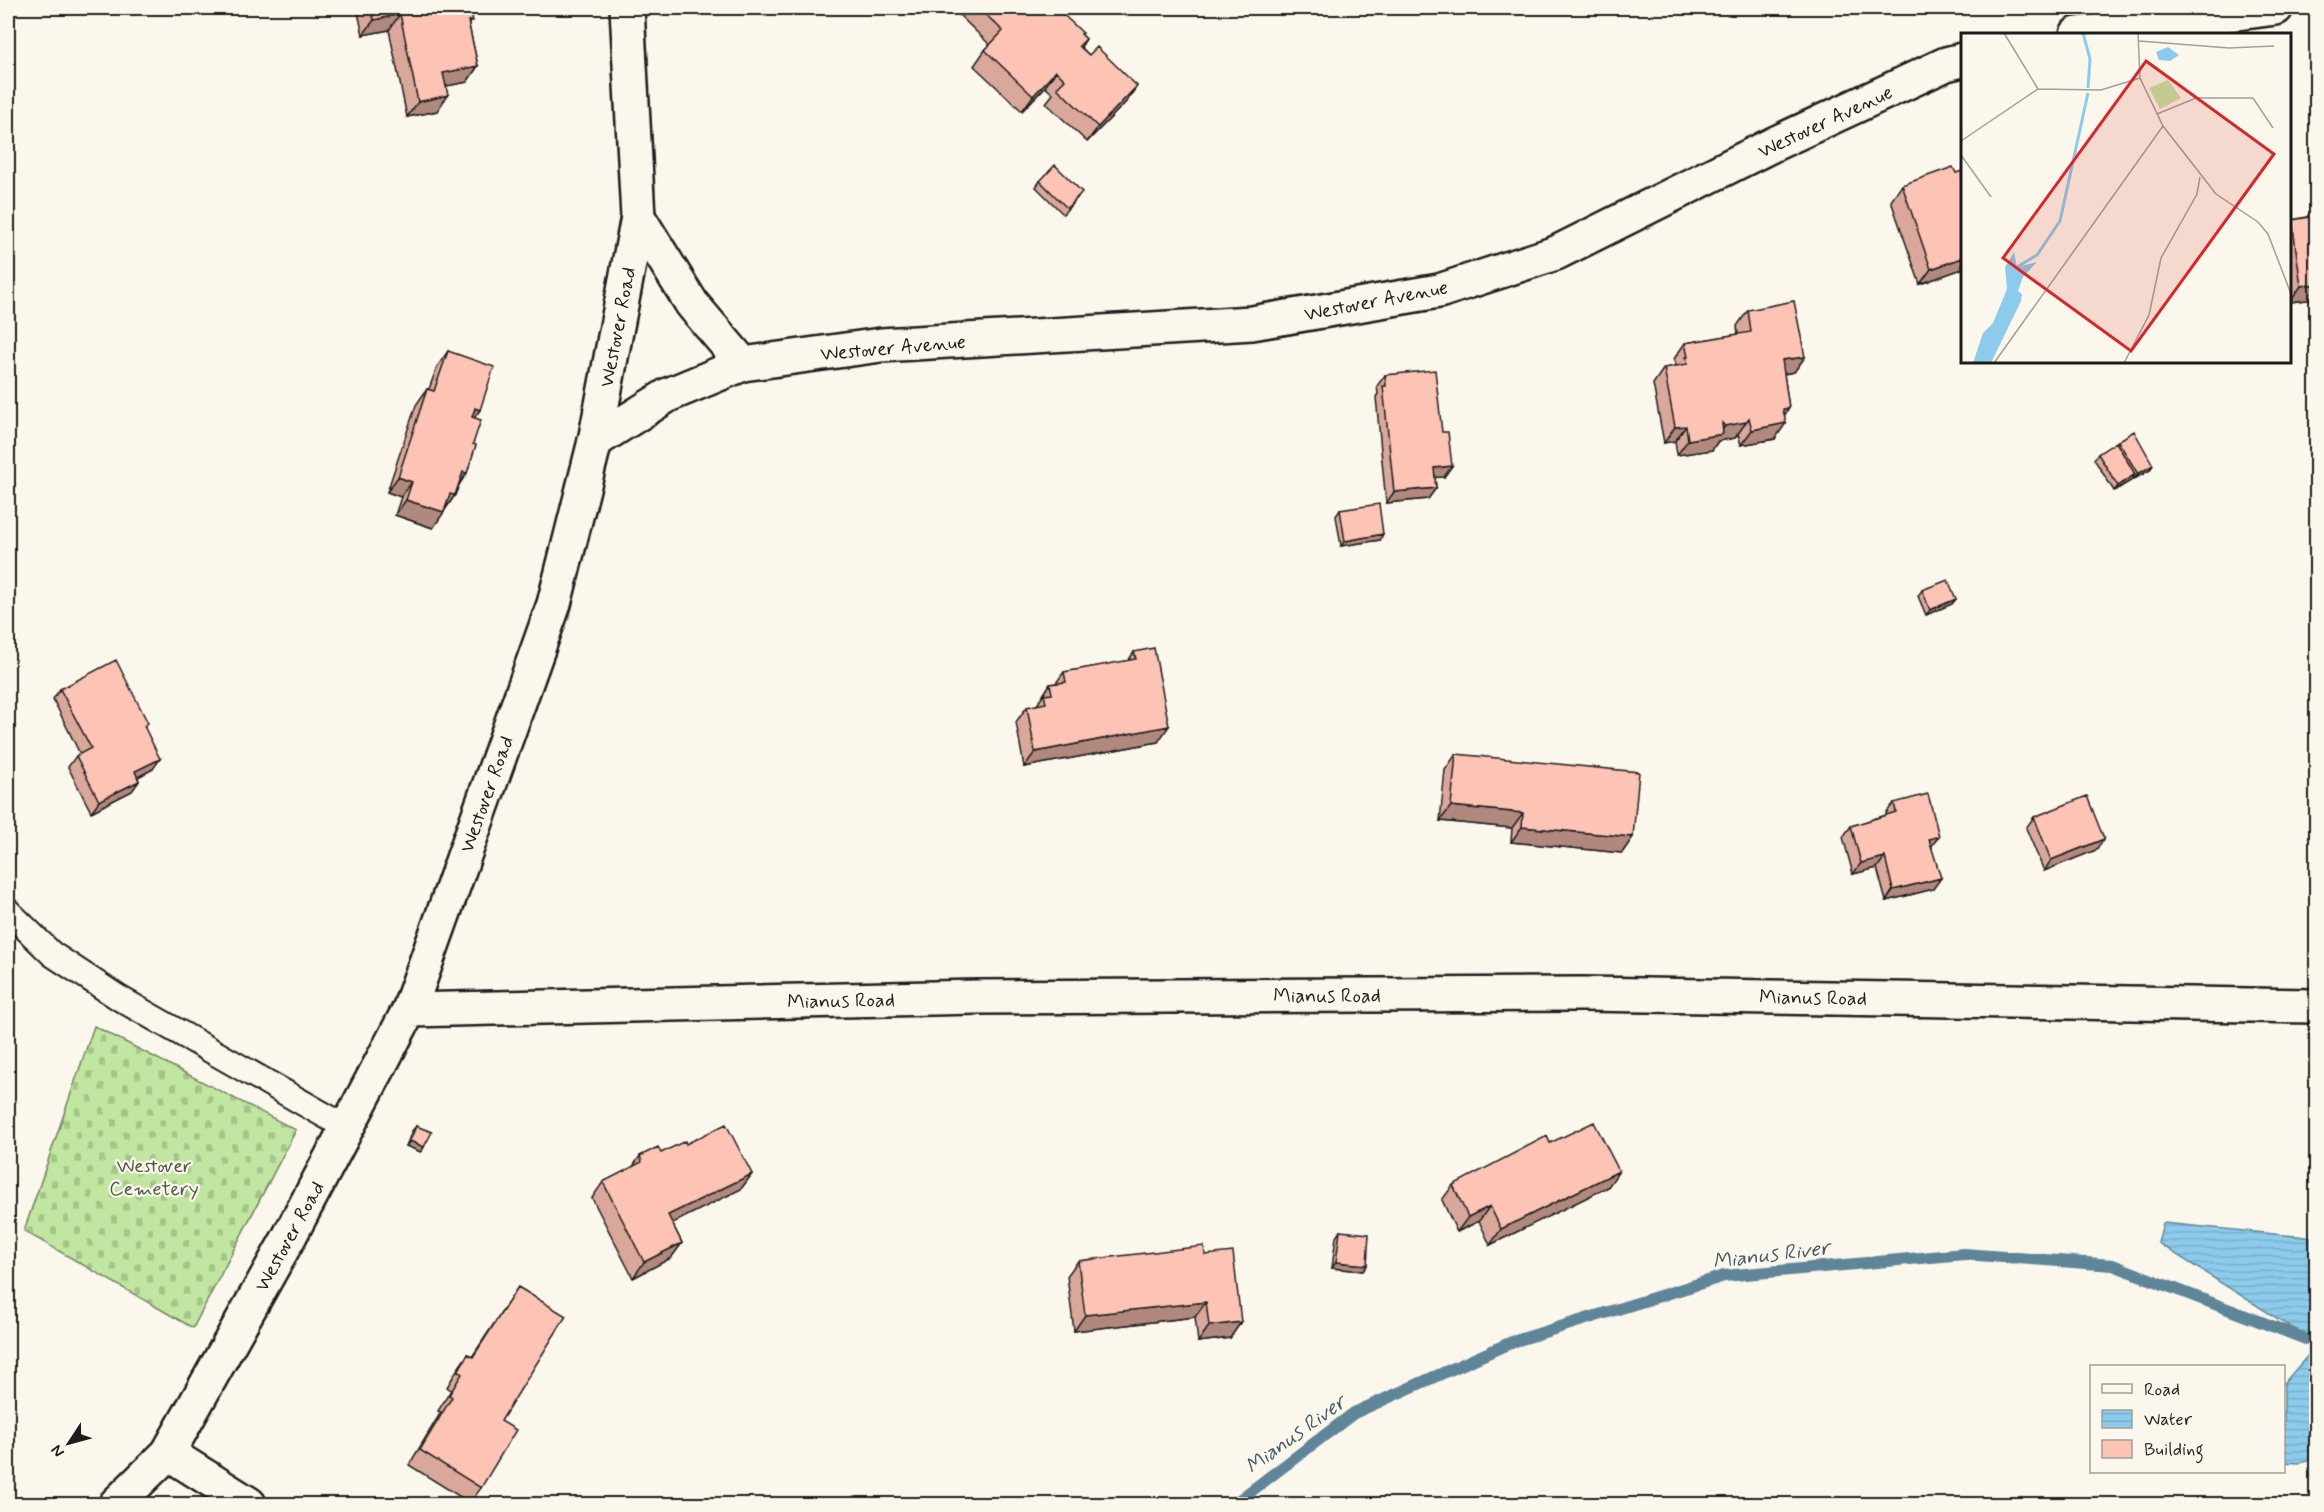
<svg xmlns="http://www.w3.org/2000/svg" width="2324" height="1512" viewBox="0 0 2324 1512" font-family="Mynerve,sans-serif">
<style>
.cemetery{fill:url(#cemetery-stones);stroke:#6e815e;stroke-width:1.5}
.water{fill:url(#water-rules);stroke:#5f8599;stroke-width:1.5}
.lines{fill:none;stroke-linecap:round;stroke-linejoin:round}
.stream{stroke:#5f8599;stroke-width:12}
.service-casing{stroke:#1c1c1c;stroke-width:28}
.minor-casing{stroke:#1c1c1c;stroke-width:38}
.tertiary-casing{stroke:#1c1c1c;stroke-width:38}
.service{stroke:#fbf7ec;stroke-width:24}
.minor{stroke:#fbf7ec;stroke-width:33}
.tertiary{stroke:#fbf7ec;stroke-width:33}
.wall{fill:#daa89b;stroke:#1c1c1c;stroke-width:1.5}
.shaded-wall{fill:#b1887e;stroke:#1c1c1c;stroke-width:1.5}
.building{fill:#fdc3b4;stroke:#1c1c1c;stroke-width:1.5}
.labels{text-anchor:middle;stroke-width:4.5;stroke-linejoin:round;paint-order:stroke}
.street-label{font-size:20px;fill:#1c1c1c;stroke:#fbf7ec}
.park-label{font-size:20px;fill:#4d5944;stroke:#fbf7ec}
.water-label{font-size:21px;font-style:italic;fill:#435965;stroke:#fbf7ec}
.inset-river{fill:none;stroke:#8ccbec;stroke-width:3}
.inset-road{fill:none;stroke:#a29f99;stroke-width:1.5}
.view{fill:#d62828;fill-opacity:0.15;stroke:#d62828;stroke-width:3}
.inset-edge{fill:none;stroke:#1c1c1c;stroke-width:3}
</style>
<defs>
<pattern id="cemetery-stones" width="16" height="16" patternUnits="userSpaceOnUse" patternTransform="scale(1.5)"><rect width="16" height="16" fill="#c0e6a1"/><path d="M2 7V4a2 2 0 0 1 4 0v3zM10 15v-3a2 2 0 0 1 4 0v3z" fill="#a4c58a"/></pattern>
<pattern id="water-rules" width="6" height="5" patternUnits="userSpaceOnUse" patternTransform="scale(1.5)"><rect width="6" height="5" fill="#8ccbec"/><path d="M0 2.5h6" fill="none" stroke="#78aeca"/></pattern>
</defs>
<rect width="100%" height="100%" fill="#fbf7ec"/>
<filter id="ink" filterUnits="userSpaceOnUse"><feTurbulence type="fractalNoise" baseFrequency=".0167" numOctaves="2"/><feDisplacementMap in="SourceGraphic" scale="12" xChannelSelector="R" yChannelSelector="G"/><feConvolveMatrix kernelMatrix="1 2 1 2 8 2 1 2 1" color-interpolation-filters="sRGB"/></filter>
<g filter="url(#ink)">
<path class="cemetery" d="M94 1026 296 1130 193 1328 24 1231Z"/>
<path class="water" d="M2163 1223 2316 1238V1343L2158 1243Z
M2316 1346V1459L2299 1463 2284 1462V1383Z"/>
<g class="lines">
<path class="stream" d="M1234 1504 1354 1413 1512 1342 1724 1276 1964 1254 2113 1265 2316 1343"/>
<defs>
<path id="service" d="M8 911 52 954 119 998 347 1128"/>
<path id="minor" d="M2077 34 2276 8
M638 217 692 304 743 364
M595 441 668 395 743 364 881 345 1252 323 1439 291 1556 253 1776 143 1946 64 1962 60
M168 1453 249 1504"/>
<path id="tertiary" d="M409 1010 977 997 1583 994 2316 1006
M116 1504 168 1453 288 1239 409 1010 554 604 595 441 638 217 627 8"/>
</defs>
<use href="#service" class="service-casing"/>
<use href="#minor" class="minor-casing"/>
<use href="#tertiary" class="tertiary-casing"/>
<use href="#service" class="service"/>
<use href="#minor" class="minor"/>
<use href="#tertiary" class="tertiary"/>
</g>
<path class="wall" d="M357 8H470L469 26 478 66 467 82 446 86 437 111 407 117 389 30 363 35Z
M952 8H1056L1086 39 1081 47 1089 55 1137 86 1126 102 1087 142 1046 103 1053 94 1045 87 1022 111 974 66 985 50 990 45Z
M1040 181 1078 197 1063 214 1036 187Z
M1902 185 1962 269 1920 284 1891 201Z
M2316 205V311L2315 299 2290 302 2289 223 2292 220 2307 217Z
M1748 310 1805 357 1794 372 1784 374 1789 408 1785 415 1775 439 1741 445 1738 434 1735 438 1718 441 1712 450 1677 455 1675 441 1664 443 1653 384 1664 368 1676 366 1674 359 1685 343 1738 334 1737 326Z
M448 351 480 410 474 418 473 444 467 473 460 483 455 495 433 528 395 515 401 497 387 492 416 405 427 389H429L437 367Z
M1385 375 1444 477H1435L1436 488 1428 499 1386 503 1376 397 1378 394 1377 386Z
M2118 441 2150 470 2134 479 2133 478 2132 480 2114 491 2094 459 2098 454 2116 443Z
M1340 510 1380 540 1341 546 1336 516Z
M1922 590 1956 599 1952 604 1926 615 1918 596Z
M1134 652 1158 742 1024 767 1016 722 1027 707 1037 705 1050 684 1056 683 1064 672 1128 661Z
M60 689 145 728 153 769 138 777 139 781 132 791 91 812 68 767 76 756 80 754 53 699Z
M1456 754 1633 837 1622 853 1511 842 1512 828 1440 821 1445 770Z
M1894 803 1932 847 1933 889 1886 901 1877 868 1853 874 1843 837 1851 826 1887 815 1886 813Z
M2034 817 2096 850 2044 871 2026 828Z
M416 1126 424 1147 421 1152 406 1146 412 1131Z
M1550 1143 1608 1187 1490 1245 1479 1221 1457 1232 1442 1200 1453 1185Z
M661 1153 752 1174 741 1189 672 1223 682 1243 671 1258 633 1278 592 1198 603 1182 632 1168 640 1156Z
M1340 1231 1367 1265 1363 1271 1332 1268 1336 1237Z
M1205 1255 1241 1322 1230 1338 1198 1342 1195 1317 1074 1331 1067 1276 1078 1261Z
M518 1287 501 1421 481 1488 470 1503 409 1465 441 1412 438 1411 451 1390 447 1387 457 1370 468 1354 472 1357Z"/>
<path class="shaded-wall" d="M400 14 389 30 363 35 374 20Z
M478 66 467 82 432 89 443 73Z
M1056 71 1045 87 1022 111 1033 96Z
M1137 86 1126 102 1087 142 1098 127Z
M448 95 437 111 407 117 418 102Z
M1962 258V269L1920 284 1931 269Z
M2316 284V297L2315 299 2290 302 2301 286Z
M1805 357 1794 372 1771 376 1782 360Z
M475 408 480 410 469 425Z
M1789 408 1779 424 1783 409Z
M1749 418 1735 438 1718 441 1712 450 1677 455 1688 440 1719 435 1725 426Z
M1786 423 1775 439 1741 445 1752 430Z
M1686 426 1675 441 1664 443 1675 427Z
M2153 465 2150 470 2134 479 2138 474Z
M1452 466 1444 477 1427 478 1434 468Z
M463 472 467 473 456 489Z
M2135 474 2132 480 2114 491 2118 486Z
M398 477 412 482 401 497 387 492Z
M1436 488 1428 499 1386 503 1394 492Z
M450 494 455 495 444 511Z
M406 500 444 512 433 528 395 515Z
M1383 534 1380 540 1341 546 1345 541Z
M1956 599 1952 604 1926 615 1930 610Z
M1169 726 1158 742 1024 767 1035 752Z
M160 759 153 769 128 782 135 771Z
M139 781 132 791 91 812 99 801Z
M1451 806 1523 813 1512 828 1440 821Z
M1522 827 1633 837 1622 853 1511 842Z
M1939 836 1931 847 1929 839Z
M2104 839 2096 850 2044 871 2051 860Z
M1885 857 1877 868 1853 874 1861 863Z
M1941 878 1933 889 1886 901 1893 890Z
M410 1141 424 1147 421 1152 406 1146Z
M1619 1171 1608 1187 1490 1245 1501 1229Z
M752 1174 741 1189 657 1231 668 1215Z
M1490 1206 1479 1221 1457 1232 1468 1217Z
M682 1243 671 1258 633 1278 644 1262Z
M1336 1262 1367 1265 1363 1271 1332 1268Z
M1206 1302 1195 1317 1074 1331 1085 1315Z
M1241 1322 1230 1338 1198 1342 1209 1326Z"/>
<path class="building" d="M371 8H470L473 21H468L478 66 443 73 448 95 418 102 400 14 374 20Z
M979 8H1056L1083 33 1081 34 1086 39 1079 46 1089 55 1097 47 1137 86 1098 127 1057 88 1065 80 1056 71 1033 96 985 50 1003 31Z
M1055 165 1082 192 1067 208 1040 181Z
M1953 167 1956 173 1962 171V258L1931 269 1902 185Z
M2316 216V284L2301 286 2292 220Z
M1794 301 1805 357 1782 360 1789 408 1783 409 1786 423 1752 430 1749 418 1746 422 1725 426 1722 423 1723 434 1688 440 1686 426 1675 427 1664 368 1688 364 1686 357H1688L1685 343 1751 332 1748 310Z
M448 351 494 367 480 410 475 408 472 417 481 420 473 444 476 445 467 473 463 472 455 495 450 494 444 512 406 500 412 482 398 477 427 389 434 391Z
M1435 370 1442 432H1448L1452 466 1434 468 1436 488 1394 492 1383 386H1386L1385 375Z
M2134 431 2153 465 2138 474 2118 441Z
M2116 442 2135 474 2118 486 2098 454Z
M1379 504 1383 534 1345 541 1340 510Z
M1948 580 1956 599 1930 610 1922 590Z
M1154 648 1169 726 1035 752 1027 707 1046 703 1044 695 1052 694 1050 684 1066 682 1064 672 1136 659 1134 652Z
M116 660 148 723 144 726 160 759 135 771 139 781 99 801 76 756 91 748 60 689Z
M1456 754 1639 772 1633 837 1522 827 1523 813 1451 806Z
M1928 794 1939 836 1929 839 1941 878 1893 890 1885 857 1861 863 1851 826 1896 812 1894 803Z
M2087 796 2104 839 2051 860 2034 817Z
M1594 1122 1619 1171 1501 1229 1490 1206 1468 1217 1453 1185 1547 1136 1550 1143Z
M726 1124 752 1174 668 1215 682 1243 644 1262 603 1182 642 1162 640 1156 658 1147 661 1153 685 1141 686 1144Z
M416 1126 432 1132 424 1147 410 1141Z
M1340 1231 1369 1234 1367 1265 1336 1262Z
M1204 1246 1205 1255 1233 1252 1241 1322 1209 1326 1206 1302 1085 1315 1078 1261Z
M518 1287 566 1316 501 1421 516 1430 481 1488 420 1450 452 1397 449 1395 462 1374 458 1371 468 1354 473 1357Z"/>
</g>
<g class="labels">
<g class="street-label">
<text transform="translate(1825 121) rotate(-25)" y="7">Westover Avenue</text>
<text transform="translate(1376 300) rotate(-11)" y="7">Westover Avenue</text>
<text transform="translate(617 327) rotate(-79)" y="7">Westover Road</text>
<text transform="translate(893 347) rotate(-5)" y="7">Westover Avenue</text>
<text transform="translate(486 794) rotate(-70)" y="7">Westover Road</text>
<text x="1327" y="1002">Mianus Road</text>
<text transform="translate(1813 997) rotate(1)" y="7">Mianus Road</text>
<text transform="translate(841 1000) rotate(-1)" y="7">Mianus Road</text>
<text transform="translate(289 1236) rotate(-61)" y="7">Westover Road</text>
</g>
<g class="park-label">
<text x="154" y="1172">Westover<tspan x="154" dy="23">Cemetery</tspan></text>
</g>
<g class="water-label">
<text transform="translate(1771 1254) rotate(-7)" y="7">Mianus River</text>
<text transform="translate(1295 1434) rotate(-36)" y="7">Mianus River</text>
</g>
</g>
<g transform="translate(1961 33)">
<rect width="330" height="330" fill="#fbf7ec"/>
<path d="M207 47 220 65 199 76 188 55Z" fill="#c0e6a1"/>
<path d="M207 14 218 22 209 28 198 27 195 19ZM53 219 56 234 76 229 62 244 57 258 61 261 60 268 30 330H12L22 300 32 290 46 256 44 234Z" fill="#8ccbec"/>
<path class="inset-river" d="M122 0 129 26 127 55M56 234 76 222 99 188 127 60"/>
<path class="inset-road" d="M43 0 77 56M177 0 179 45 202 93 255 161 297 189 307 201 330 261M178 8 268 15 313 13M196 81 235 65H292L312 95M0 108 77 56 140 57 179 45M0 122 30 164M33 330 202 93M163 330 188 282 200 225 236 161 239 144"/>
<path class="view" d="M185 28 313 121 170 318 42 225Z"/>
<rect width="330" height="330" class="inset-edge"/>
</g>
<rect width="2324" height="1512" fill="none" stroke="#fbf7ec" stroke-width="30"/>
<rect x="15" y="15" width="2294" height="1482" fill="none" stroke="#1c1c1c" stroke-width="2" filter="url(#ink)"/>
<rect x="2090" y="1365" width="195" height="108" fill="#fbf7ec" stroke="#a29f99" stroke-width="1.5"/>
<rect x="2102" y="1384" width="30" height="9" fill="#fbf7ec" stroke="#a29f99" stroke-width="1.5"/>
<text x="2144" y="1395" font-size="18" fill="#1c1c1c">Road</text>
<rect x="2102" y="1410" width="30" height="18" fill="url(#water-rules)" stroke="#a29f99" stroke-width="1.5"/>
<text x="2144" y="1425" font-size="18" fill="#1c1c1c">Water</text>
<rect x="2102" y="1440" width="30" height="18" fill="#fdc3b4" stroke="#a29f99" stroke-width="1.5"/>
<text x="2144" y="1455" font-size="18" fill="#1c1c1c">Building</text>
<g transform="translate(69 1443) rotate(234)" stroke="#fbf7ec" stroke-width="4.5" paint-order="stroke">
<path d="M0-4.5L10 22L0 15L-10 22Z" fill="#1c1c1c"/>
<text y="-9" font-size="16" font-weight="bold" text-anchor="middle" fill="#1c1c1c">N</text>
</g>
</svg>
